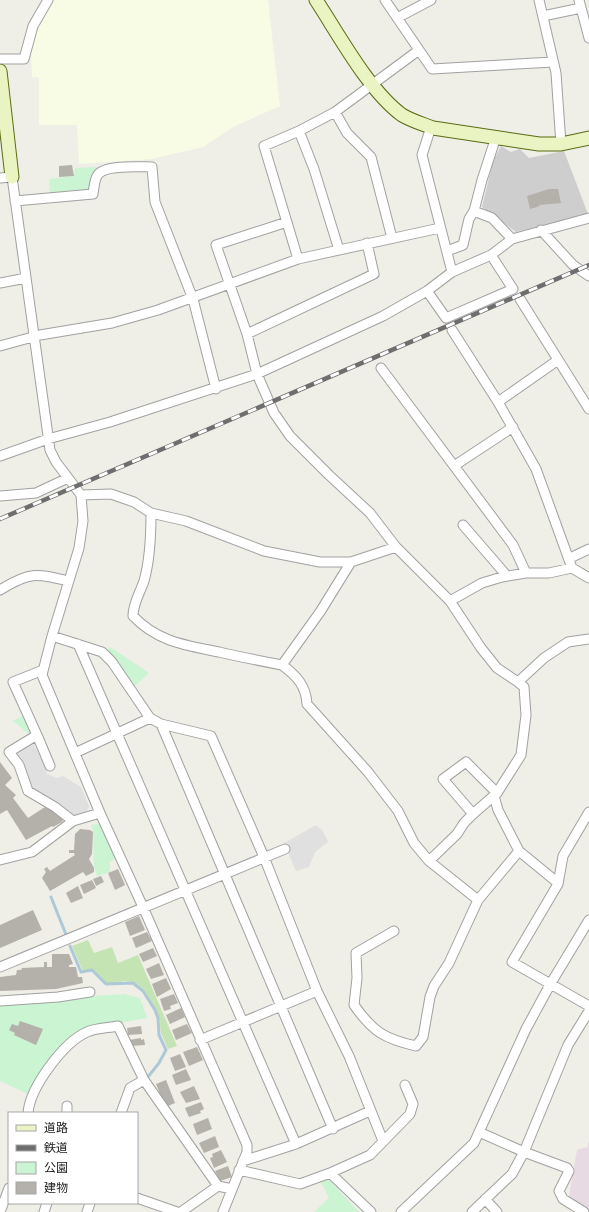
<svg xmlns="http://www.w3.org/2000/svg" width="589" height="1212" viewBox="0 0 589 1212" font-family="Raleway,'Noto Sans JP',sans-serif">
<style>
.industrial{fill:#e8dae3}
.education{fill:#f9fce4}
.religious{fill:#cecece}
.grass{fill:#c5e4b3}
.park{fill:#caf4d2}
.parking{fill:#e0e0e0}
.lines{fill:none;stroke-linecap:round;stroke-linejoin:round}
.stream{stroke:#adc9d8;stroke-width:3}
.building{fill:#b4b0aa}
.street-casing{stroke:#a1a1a1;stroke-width:11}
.secondary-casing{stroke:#576c11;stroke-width:15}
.street{stroke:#fff;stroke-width:9}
.secondary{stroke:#eaf3c2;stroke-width:13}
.rail-casing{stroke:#6e6e6e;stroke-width:4.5}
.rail{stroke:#fff;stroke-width:3;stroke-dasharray:9;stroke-linecap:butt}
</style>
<rect width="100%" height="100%" fill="#efeee7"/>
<path class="industrial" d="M589 1141V1211L569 1196 577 1150 587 1147Z"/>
<path class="education" d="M53 0H268L280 106 233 127 203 147 152 159 79 164 77 125H39V78L32 77 31 54 39 24 47 8Z"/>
<path class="religious" d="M501 146 511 152 520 149 529 158 564 151 588 214 516 232 482 207 493 161Z"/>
<path class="grass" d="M88 940 94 953 112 947 118 963 138 955 177 1046 168 1049 161 1033 159 1017 144 990 136 983 124 981 107 984 93 969 83 971 72 946Z"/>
<path class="park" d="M102 167 103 169 93 194 50 196 49 179 74 176 75 168Z
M110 647 149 673 134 687 107 650Z
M24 715 33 735 32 736 13 721Z
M101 824 116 858 110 862V872L97 876 94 866 93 830 91 825Z
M124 994 140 998 147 1018 84 1029 30 1095 0 1081V1002Z
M326 1177 359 1212H314L329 1198 320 1180Z"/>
<path class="parking" d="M29 743 33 744 43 761 47 774 57 778 63 776 81 787 89 806 87 811 72 816 33 791 15 755 16 751Z
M316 825 323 831 328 842 315 852 309 867 296 871 284 843Z"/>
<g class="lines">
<path class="stream" d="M51 897 67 937
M70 946 81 972 92 970 106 984 133 983 143 991 155 1010 158 1018 159 1035 166 1050 159 1063 147 1078"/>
</g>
<path class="building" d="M72 165 74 176 59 177V166Z
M549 189H558L561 203 539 205 540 206 530 209 527 196Z
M0 762 12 778 5 785 16 795 13 798 28 818 45 807 54 811 63 819 62 822 53 827 52 826 26 840 7 810 0 814Z
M80 829 90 830 93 832 92 854 89 859 94 868V872L86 876 83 872 50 891 42 878 46 872 44 869 47 867 50 871 75 855 74 853H69V850H74L75 834Z
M118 869 125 885 115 890 108 873Z
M101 876 104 882 96 886 93 879Z
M92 880 96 888 84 894 80 885Z
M78 886 83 898 71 903 66 893Z
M33 910 42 930 0 948V925Z
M139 916 145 930 130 936 125 922Z
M147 932 152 941 136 948 132 938Z
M153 948 157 956 143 962 139 954Z
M52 954H69L73 964 69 965V967H76L78 977H82L83 983 56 989 0 991V977L16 975 17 970H21L22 968 44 967V962H47V967H52Z
M159 963 164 975 151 979 146 969Z
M166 978 171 989 157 997 152 984Z
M174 994 178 1003 170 1006 171 1009 164 1011 160 999Z
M181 1008 185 1017 170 1024 166 1015Z
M20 1021 43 1029 36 1045 14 1035 15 1033 9 1030 12 1024 18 1026Z
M187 1024 192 1033 176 1040 172 1030Z
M141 1026 142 1034 128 1035 127 1028Z
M141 1038V1040L144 1039 145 1045 130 1046 129 1040Z
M197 1047 203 1060 189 1066 183 1052Z
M180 1054 186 1067 175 1071 170 1058Z
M186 1069 191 1080 176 1085 172 1075Z
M166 1080 175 1103 168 1106 163 1099H162L156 1084Z
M194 1086 200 1099 186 1103 180 1092Z
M201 1102 204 1109 200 1111 201 1113 189 1117 185 1108Z
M208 1118 212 1129 197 1135 193 1124Z
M215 1136 219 1147 204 1153 199 1143Z
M221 1150 227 1162 214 1168 210 1158 213 1157 212 1154Z
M228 1166 232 1177 220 1181 215 1171Z"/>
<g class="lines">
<defs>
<path id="street" d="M385 0 432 69 553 62
M539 0 556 73 561 144
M579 0 589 38
M543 16 581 8
M397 18 431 0
M0 59H24L33 26 48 0
M335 112 347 133 371 157 392 238
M431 127 422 155 452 272
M299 131 314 169 339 250
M0 178 12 177 50 450 56 462 81 495 83 521 79 548 52 636 42 675 100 813 143 907 247 1145V1152L223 1212
M15 201 93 194C94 188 94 182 97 176 103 164 139 167 152 167L155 202 193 299 216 389
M474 211 482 180 496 137
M287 222 216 245 247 334 257 374 274 413 290 436 329 475 370 513 396 547 450 601 481 648 497 668 518 682
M541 230 573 265 589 276
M447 251 463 245 469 219 474 211 492 218 512 239
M298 259 264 146 299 131 335 112 419 50
M0 283 26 278
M427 291 446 318 513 289 491 255
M520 299 589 409
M452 330 498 402 536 469 572 568
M247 334 374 274 367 243
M0 346 40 335 112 323 158 310 298 259 440 228
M381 368 513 545 526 573
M498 402 558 360
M0 456 48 439 110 422 257 374 383 316 427 291 452 272 491 255 512 239 589 218
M454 466 513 427
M81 495 111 494 134 502 151 513 186 521 264 551 320 562H351L396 547
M0 496 36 493 68 478
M151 513C151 536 150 560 144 581 140 593 133 603 133 616 158 642 185 645 219 652 240 657 261 661 282 665 297 676 306 686 307 704L368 772 398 811 414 843 429 861 478 900
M463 525 507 576
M570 558 589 549
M0 590C29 572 36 573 68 581
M450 601 482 583 502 577 526 573H549L572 568 589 578
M52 636 102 652 112 662 150 718
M78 644 296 1144
M282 665 320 612 351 562
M43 670 13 682 37 735 9 752 19 765 28 791 55 807 73 821 100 813
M161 724 333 1129
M37 735 50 766
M75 753 150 718 161 724 211 736 264 857 317 991 349 1056 383 1141
M494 796 498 810 519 851
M589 812 563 856 558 884 512 962 589 1006
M473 814 443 779 466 762 497 793
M0 860 32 852 73 821
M429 861 457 834 464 823 473 814 497 793 521 755 526 715 524 687 518 682 544 658 568 642 589 639
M394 931 356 953 357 978 354 1005C373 1032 385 1039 416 1046L423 1037 430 997 434 986 449 963 478 900 519 851 558 883
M0 967 285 849
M0 1001 58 997 90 992
M200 1040 317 991
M28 1113C30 1087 64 1042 87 1032 96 1028 108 1028 118 1026L144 1080 218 1186 232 1189
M67 1113V1106
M121 1113 130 1088 144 1080
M479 1132 524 1152 567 1168 569 1171 559 1191 563 1199 584 1212
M243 1161 296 1144 370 1111
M239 1170 300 1184 330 1173 370 1155 410 1114 413 1104 405 1085
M330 1173 371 1212
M137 1198 177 1212
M485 1199 497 1212
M0 1212 9 1188
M44 1212 47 1203
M87 1212 90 1203
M181 1212 218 1186
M401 1212 474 1143 526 1029 551 983 589 920
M472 1212 512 1174 524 1152 568 1045 589 1011"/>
<path id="secondary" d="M316 0C339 35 369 91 402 115 412 121 423 124 433 128L539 144H561L589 138
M0 71 12 177"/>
</defs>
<use href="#street" class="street-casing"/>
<use href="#secondary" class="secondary-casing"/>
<use href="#street" class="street"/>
<use href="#secondary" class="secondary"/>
<defs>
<path id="rail" d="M0 519 589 265"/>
</defs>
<use href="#rail" class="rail-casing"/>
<use href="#rail" class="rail"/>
</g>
<rect x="8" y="1112" width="130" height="92" fill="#ffffff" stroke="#a6a6a6"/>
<rect x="16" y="1125" width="20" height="6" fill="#eaf3c2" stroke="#a6a6a6"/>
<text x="44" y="1132" font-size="12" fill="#202020">道路</text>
<rect x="16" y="1145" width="20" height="6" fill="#6e6e6e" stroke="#a6a6a6"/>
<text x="44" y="1152" font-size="12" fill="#202020">鉄道</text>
<rect x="16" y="1162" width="20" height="12" fill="#caf4d2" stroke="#a6a6a6"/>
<text x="44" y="1172" font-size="12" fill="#202020">公園</text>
<rect x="16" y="1182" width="20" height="12" fill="#b4b0aa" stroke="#a6a6a6"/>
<text x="44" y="1192" font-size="12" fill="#202020">建物</text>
</svg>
